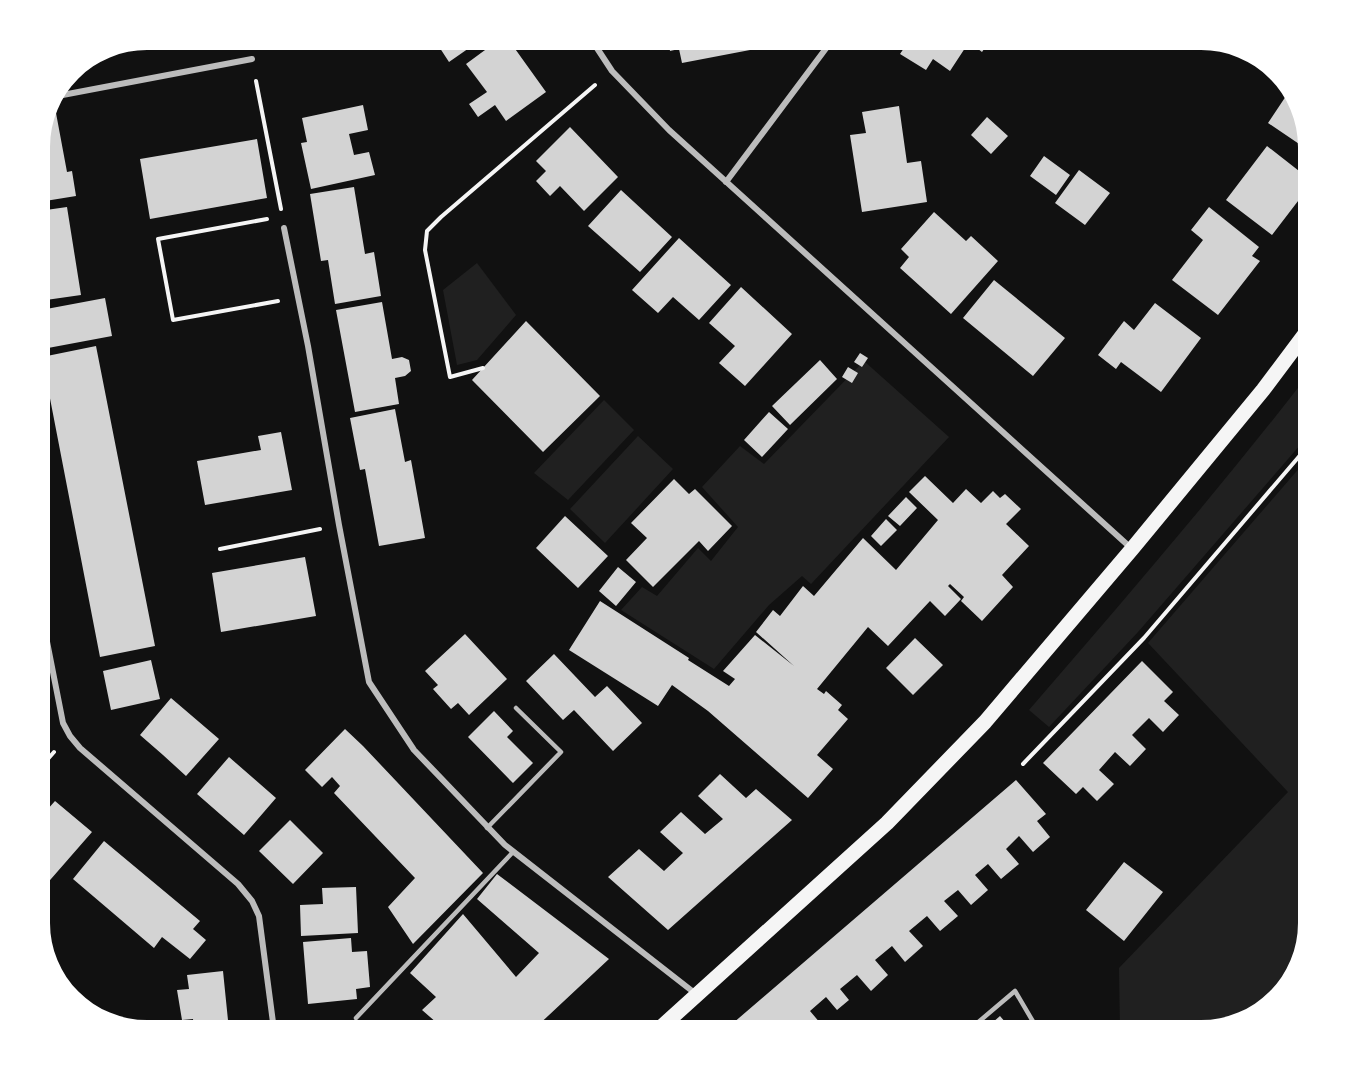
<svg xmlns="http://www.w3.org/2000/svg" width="1347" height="1069" viewBox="0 0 1347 1069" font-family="Quicksand,sans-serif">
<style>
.green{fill:#202020}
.building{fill:#d3d3d3}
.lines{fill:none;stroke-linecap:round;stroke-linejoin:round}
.path{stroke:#f5f5f5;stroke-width:4}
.service{stroke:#bcbcbc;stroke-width:4.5}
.minor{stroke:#bcbcbc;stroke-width:6}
.primary{stroke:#f5f5f5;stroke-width:15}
</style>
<rect width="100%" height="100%" fill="#111"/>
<path class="green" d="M477 263 516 315 477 360 457 365 443 290Z
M864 361 949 437 811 584 802 576 769 605 714 669 621 610 642 587 657 596 698 548 711 561 738 527 702 487 740 446 764 464Z
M1308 375V436L1138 632 1049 727 1029 710C1124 600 1219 490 1308 375Z
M604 400 634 430 568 500 534 473Z
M638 436 673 469 605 543 570 509Z
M1308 458V923L1282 993 1248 1019 1200 1030H1120L1119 968 1288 792 1148 643Z"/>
<path class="building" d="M434 39H482L449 62Z
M500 39H508L546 92 506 121 495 105 478 117 469 104 487 92 466 64Z
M668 39H748L750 50 682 63 679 49 670 51Z
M910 39H991L982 52 969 42 950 71 933 59 926 70 900 54Z
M1016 39H1035L1028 48Z
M77 65 78 75 67 77 75 66Z
M1286 96 1298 104 1308 150 1268 123Z
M363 105 368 130 349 134 354 155 369 152 375 175 311 189 301 143 307 142 302 118Z
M899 106 907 163 921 161 927 202 862 212 850 135 866 133 862 112Z
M56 113 67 172 72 171 76 196 39 202V139L46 115Z
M987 117 1008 136 991 154 971 135Z
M570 127 618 177 584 211 560 186 550 196 536 181 546 171 536 161Z
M257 139 267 198 150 219 140 159Z
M1267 146 1308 178V188L1272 235 1226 200Z
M1044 156 1070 175 1056 195 1030 176Z
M1079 170 1110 193 1085 225 1055 203Z
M354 187 365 254 374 252 381 296 335 304 328 260 321 261 310 194Z
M621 190 672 237 640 272 588 226Z
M67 207 81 295 39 301V211Z
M1209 207 1259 247 1252 256 1260 261 1218 315 1172 280 1203 240 1191 230Z
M934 212 966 241 971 236 998 261 951 314 900 268 909 257 901 249Z
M679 238 731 285 699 320 673 297 658 313 632 290Z
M994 280 1065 338 1033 376 963 318Z
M741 287 792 334 745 386 719 363 735 346 709 323Z
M105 298 112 336 48 348 41 310Z
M382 302 392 359 402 357 409 360 411 371 405 376 395 378 399 404 355 412 336 310Z
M1155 303 1201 338 1161 392 1121 362 1116 369 1098 355 1124 321 1134 330Z
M526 321 600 396 543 452 472 380Z
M96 346 155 646 100 657 42 357Z
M860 353 868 358 862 367 854 362Z
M820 360 837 379 790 425 772 406Z
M848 367 858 373 852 383 842 377Z
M395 409 405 462 411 460 425 538 379 546 365 469 360 470 350 418Z
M769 412 788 429 762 457 744 440Z
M281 432 292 490 205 505 197 461 261 450 258 436Z
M925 476 953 503 966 489 981 503 993 491 1000 498 1005 494 1021 509 1006 524 1029 546 1002 575 1013 587 982 621 961 601 964 597 950 584 948 586 961 599 945 616 930 601 888 646 868 627 817 689 824 694 826 691 842 705 838 710 848 719 817 755 833 769 808 798 708 711 672 685 658 706 569 650 600 601 689 658 688 660 729 686 735 679 723 671 755 635 794 666 756 632 773 610 780 616 803 586 814 596 863 538 896 570 938 520 909 492Z
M674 479 689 494 695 489 732 526 708 551 699 541 653 587 626 560 647 538 631 523Z
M906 497 917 508 900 526 888 516Z
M565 516 608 556 578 588 536 548Z
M886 519 897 530 881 546 871 536Z
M305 557 316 616 221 632 212 573Z
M618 567 636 582 616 606 599 591Z
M465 634 507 679 469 715 458 703 451 709 433 689 438 685 425 671Z
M915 638 943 665 913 695 886 668Z
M554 654 595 697 607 686 642 723 613 751 574 710 563 720 526 681Z
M151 660 160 699 111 710 103 671Z
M1142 661 1173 692 1164 701 1179 715 1163 732 1149 718 1132 735 1146 749 1130 766 1115 752 1099 770 1114 784 1097 801 1083 787 1076 794 1043 763Z
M171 698 219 739 186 776 163 755 174 744 163 755 140 735Z
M494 711 513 731 507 737 533 763 513 783 468 737Z
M345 729 363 746 483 873 413 944 388 907 415 878 334 793 340 786 332 777 322 787 305 770Z
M229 757 276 798 244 835 197 794Z
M720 774 746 798 756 789 792 820 668 930 608 877 639 849 664 871 683 853 660 832 681 812 705 834 723 819 698 796Z
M1016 780 1046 814 1037 821 1050 837 1033 852 1019 836 1006 849 1019 864 1001 879 988 864 975 875 988 890 971 905 958 890 944 901 958 916 940 931 927 916 909 931 923 946 905 962 892 946 875 960 888 975 871 991 857 975 840 989 849 1000 837 1010 826 997 810 1011 821 1024 815 1030H805L798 1022 789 1030H725Z
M55 801 92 832 44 887 39 882V819Z
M290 820 323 853 293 884 259 851Z
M104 841 200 921 193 929 206 940 190 959 162 937 154 948 73 879Z
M1124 862 1163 892 1124 941 1086 910Z
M497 874 609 959 533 1030H445L422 1010 436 997 410 973 463 914 516 977 539 953 477 899Z
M356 887 358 933 301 936 300 905 323 904 322 888Z
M351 938 352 952 367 951 370 987 356 989 357 999 308 1004 303 942Z
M223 971 229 1030H194L193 1019 182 1020 177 990 189 989 187 975Z
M1000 1016 1012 1030H984Z
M385 1024 392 1030H380Z"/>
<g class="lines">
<path class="path" d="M256 81 281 209
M267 219 158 239 173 320 278 301
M483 368 450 377 425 250 427 231 441 217 595 85
M220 549 320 529
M1023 764 1144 638 1308 446
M39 769 54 752"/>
<path class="service" d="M487 828 561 752 516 708
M356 1018 513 852
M969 1030 1015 991 1038 1030"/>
<path class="minor" d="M591 39 612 71 669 130 1131 548
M52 97 252 59
M726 182 833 39
M284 228 308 346 339 525 369 682 414 750 505 845 696 994
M39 601 63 723 70 736 80 748 238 884 252 901 259 916 274 1030"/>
<path class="primary" d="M658 1030 887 823 985 722 1132 549 1263 390 1308 330"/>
</g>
<path d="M0 0H1347V1069H0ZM147 50H1201A97 97 0 0 1 1298 147V923A97 97 0 0 1 1201 1020H147A97 97 0 0 1 50 923V147A97 97 0 0 1 147 50Z" fill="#fff" fill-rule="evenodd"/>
</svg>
